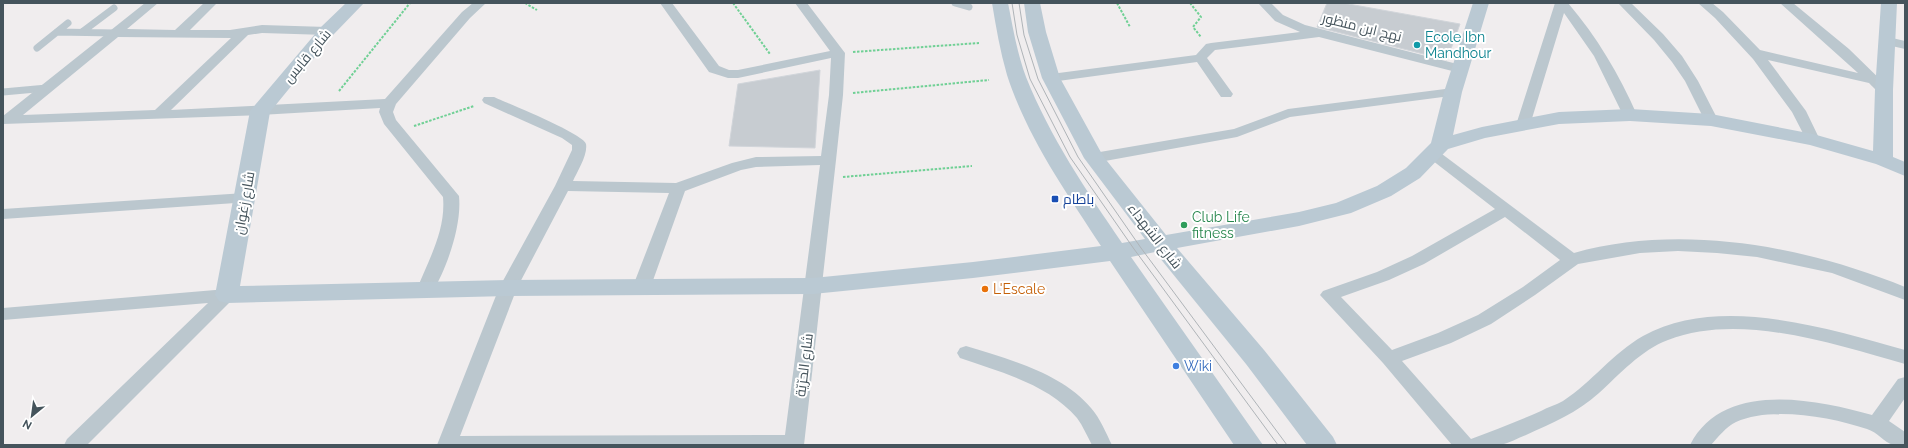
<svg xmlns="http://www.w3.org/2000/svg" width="1908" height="448" viewBox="0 0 1908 448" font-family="Raleway,Cairo,sans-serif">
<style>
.building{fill:#c7ccd1;stroke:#d1d5da}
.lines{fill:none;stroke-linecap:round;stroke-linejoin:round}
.path{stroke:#70d095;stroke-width:2;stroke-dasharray:2.5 1.5;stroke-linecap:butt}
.lane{stroke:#bbc7ce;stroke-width:7}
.street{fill:#bbc7ce;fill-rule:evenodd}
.secondary{fill:#bac9d3;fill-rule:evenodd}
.tram{stroke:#afb4b8;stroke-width:1}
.culture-dot{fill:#0f9aa8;stroke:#fff;stroke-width:1.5}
.transit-dot{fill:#1a4fb4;stroke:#fff;stroke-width:1.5}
.leisure-dot{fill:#2e9e5b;stroke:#fff;stroke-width:1.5}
.food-dot{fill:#e8710a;stroke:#fff;stroke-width:1.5}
.shop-dot{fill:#3f7fe0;stroke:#fff;stroke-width:1.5}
.labels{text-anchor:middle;stroke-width:4;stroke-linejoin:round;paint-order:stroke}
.street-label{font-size:14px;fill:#45545c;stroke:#fff}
.culture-label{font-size:14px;fill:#0d838f;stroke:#fff;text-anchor:start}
.transit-label{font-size:14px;fill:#164399;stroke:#fff;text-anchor:start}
.leisure-label{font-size:14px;fill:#27864d;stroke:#fff;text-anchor:start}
.food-label{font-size:14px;fill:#c56008;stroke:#fff;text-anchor:start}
.shop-label{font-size:14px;fill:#366cbe;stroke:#fff;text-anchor:start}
</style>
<rect width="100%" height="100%" fill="#f0edee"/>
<path class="building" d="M1327 3H1343L1460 24 1447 60 1317 27Z
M820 70 815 148 729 146 738 84Z"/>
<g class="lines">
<path class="path" d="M525 3 537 10
M733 3 770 54
M1117 3 1130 27
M1190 3 1201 17 1193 27 1201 37
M853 52 979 43
M339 91 410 3
M853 93 989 80
M414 126 474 106
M843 177 972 166"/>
<path class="lane" d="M955 3 969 7
M57 32 115 33
M82 32 114 8
M37 48 68 23
M3 92 47 88"/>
<path class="street" d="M145 3H158L127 29 175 30 204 3H217L190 30H230L262 25 327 27 333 31 327 35 262 33 248 35 171 110 385 99 462 12 473 3H486L470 18 396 104 393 112 396 120 459 196C462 225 447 268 432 293L426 295 420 293 417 289C429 259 446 230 443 197L384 124 379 112 380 108 260 115 3 124V116ZM118 37 231 38 155 110 23 115Z
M660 3H672L719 66 729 70H738L830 51 795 3H807L845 53 843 95 836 160 804 445H437L499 288 555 186 572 150V145L562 138 484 103 482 100 484 97H494C507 103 584 134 586 144 588 155 577 172 573 181L676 183 732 163 756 157 821 156 829 95 831 58 738 78H728L709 72ZM820 165 785 435 460 436 517 288 568 191 669 193 633 286 636 290 642 292 648 290 651 286 685 191 741 170 756 167Z
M1258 3H1271L1283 15 1305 25 1465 66 1467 69 1465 72 1460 73 1319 37 1215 50 1207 58 1233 94 1231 97H1221L1197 62 1051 82 1046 81 1044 78 1046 75 1051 74 1196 55 1206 44 1211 43 1300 32 1275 21Z
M1555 3H1568C1597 37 1619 74 1637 115L1635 118H1625L1623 115 1594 56 1564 13 1530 125 1528 128H1518L1516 125Z
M1618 3H1631L1663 34 1682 56 1698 81 1718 120 1716 123H1706L1685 81 1672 62 1654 40Z
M1698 3H1712L1723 12 1760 50 1858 73 1780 3H1793L1849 49 1891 90 1889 93C1879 95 1875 89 1869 83L1768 60 1806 111 1820 140 1818 143H1808L1792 112 1753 59 1715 18Z
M1888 37 1905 41V49L1883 44 1882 41Z
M1453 88 1458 89 1460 92 1458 95 1290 117 1237 137 1094 163 1089 161 1087 158 1089 155 1094 153 1234 129 1288 109Z
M1433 150 1438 151 1574 253C1680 223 1805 246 1905 287V300L1832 273 1757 257 1717 253 1678 251 1640 253 1578 264 1535 295 1491 324 1451 343 1402 361 1471 439C1495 430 1518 421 1541 411 1548 407 1556 405 1563 401 1592 382 1613 353 1643 336 1719 294 1827 328 1905 350V364C1834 344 1740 312 1668 340 1641 350 1620 374 1599 393 1577 413 1552 423 1526 435 1518 438 1509 443 1501 445 1486 448 1467 445 1452 445L1383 363 1320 295 1323 291 1377 272 1412 256 1495 209 1428 157 1426 154 1428 151ZM1505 217 1560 260 1523 287 1478 315 1438 333 1392 350 1341 297 1389 280 1424 264Z
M245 193 250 194 253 198 250 202 3 219V209Z
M227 289 233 291 236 295 233 299 87 445H64L67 439 208 303 3 320V308Z
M966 346C1008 359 1062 373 1091 408 1100 418 1106 433 1112 445H1092C1087 436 1083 426 1077 418 1048 384 1000 372 960 358L957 353 960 348Z
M1905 377V398L1889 421 1905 432V445C1902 445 1896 446 1893 445 1884 442 1877 432 1867 429 1831 417 1771 406 1736 422 1726 427 1718 437 1711 445H1690C1723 380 1815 399 1872 415L1898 379Z"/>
<path class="secondary" d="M346 3H364L333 35 270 112 240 286 508 280 813 278 973 262 1101 246C1066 192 1027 137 1007 75 1000 51 996 27 992 3H1008C1013 28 1017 53 1026 77 1050 137 1086 190 1122 243L1145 239 1084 158 1042 78 1028 32 1024 3H1040L1046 32 1060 78 1103 156 1166 235 1299 212 1336 203 1377 186 1406 168 1431 143 1444 92 1473 3H1489L1462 92 1453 135 1482 127 1559 112 1630 109 1711 114 1813 134 1873 151 1875 90 1881 3H1897L1893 90V157L1905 162V176L1876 164 1810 145 1711 126 1630 121 1559 124 1485 138 1448 149 1420 178 1391 196 1351 213 1299 226 1177 248 1264 350 1333 437 1337 445H1307L1246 364 1155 252 1131 257 1263 445H1234L1110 261 973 278 813 294 508 296 227 303 219 301 215 295 250 111 321 27Z"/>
<path class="tram" d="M1012 3 1017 35 1030 79 1070 157 1134 249 1278 445
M1019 3 1024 35 1038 79 1078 157 1141 248 1287 445"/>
</g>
<circle class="culture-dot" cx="1417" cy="45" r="4"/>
<rect class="transit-dot" x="1051" y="195" width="8" height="8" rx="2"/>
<circle class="leisure-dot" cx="1184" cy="225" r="4"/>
<circle class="food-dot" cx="985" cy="289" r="4"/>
<circle class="shop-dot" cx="1176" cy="366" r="4"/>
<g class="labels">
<g class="street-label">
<text transform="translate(1362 27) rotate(14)" y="5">نهج ابن منظور</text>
<text transform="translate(307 56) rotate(-50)" y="5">شارع قابس</text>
<text transform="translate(244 203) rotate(-80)" y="5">شارع زغوان</text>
<text transform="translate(1155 236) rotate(52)" y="5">شارع الشهداء</text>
<text transform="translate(804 365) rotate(-83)" y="5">شارع الحرّيّة</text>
</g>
<g class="culture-label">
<text x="1425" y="42">Ecole Ibn<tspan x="1425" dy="16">Mandhour</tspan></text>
</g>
<g class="transit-label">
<text x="1063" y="204">باطام</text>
</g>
<g class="leisure-label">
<text x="1192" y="222">Club Life<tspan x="1192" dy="16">fitness</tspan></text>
</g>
<g class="food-label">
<text x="993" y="294">L'Escale</text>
</g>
<g class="shop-label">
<text x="1184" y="371">Wiki</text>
</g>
</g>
<rect width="1908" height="448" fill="none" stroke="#45545c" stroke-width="8"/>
<g transform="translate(32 416) rotate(209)" stroke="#ffffff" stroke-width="3" paint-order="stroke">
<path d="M0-3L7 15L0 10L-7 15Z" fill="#45545c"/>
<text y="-6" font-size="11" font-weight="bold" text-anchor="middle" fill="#45545c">N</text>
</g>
</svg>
